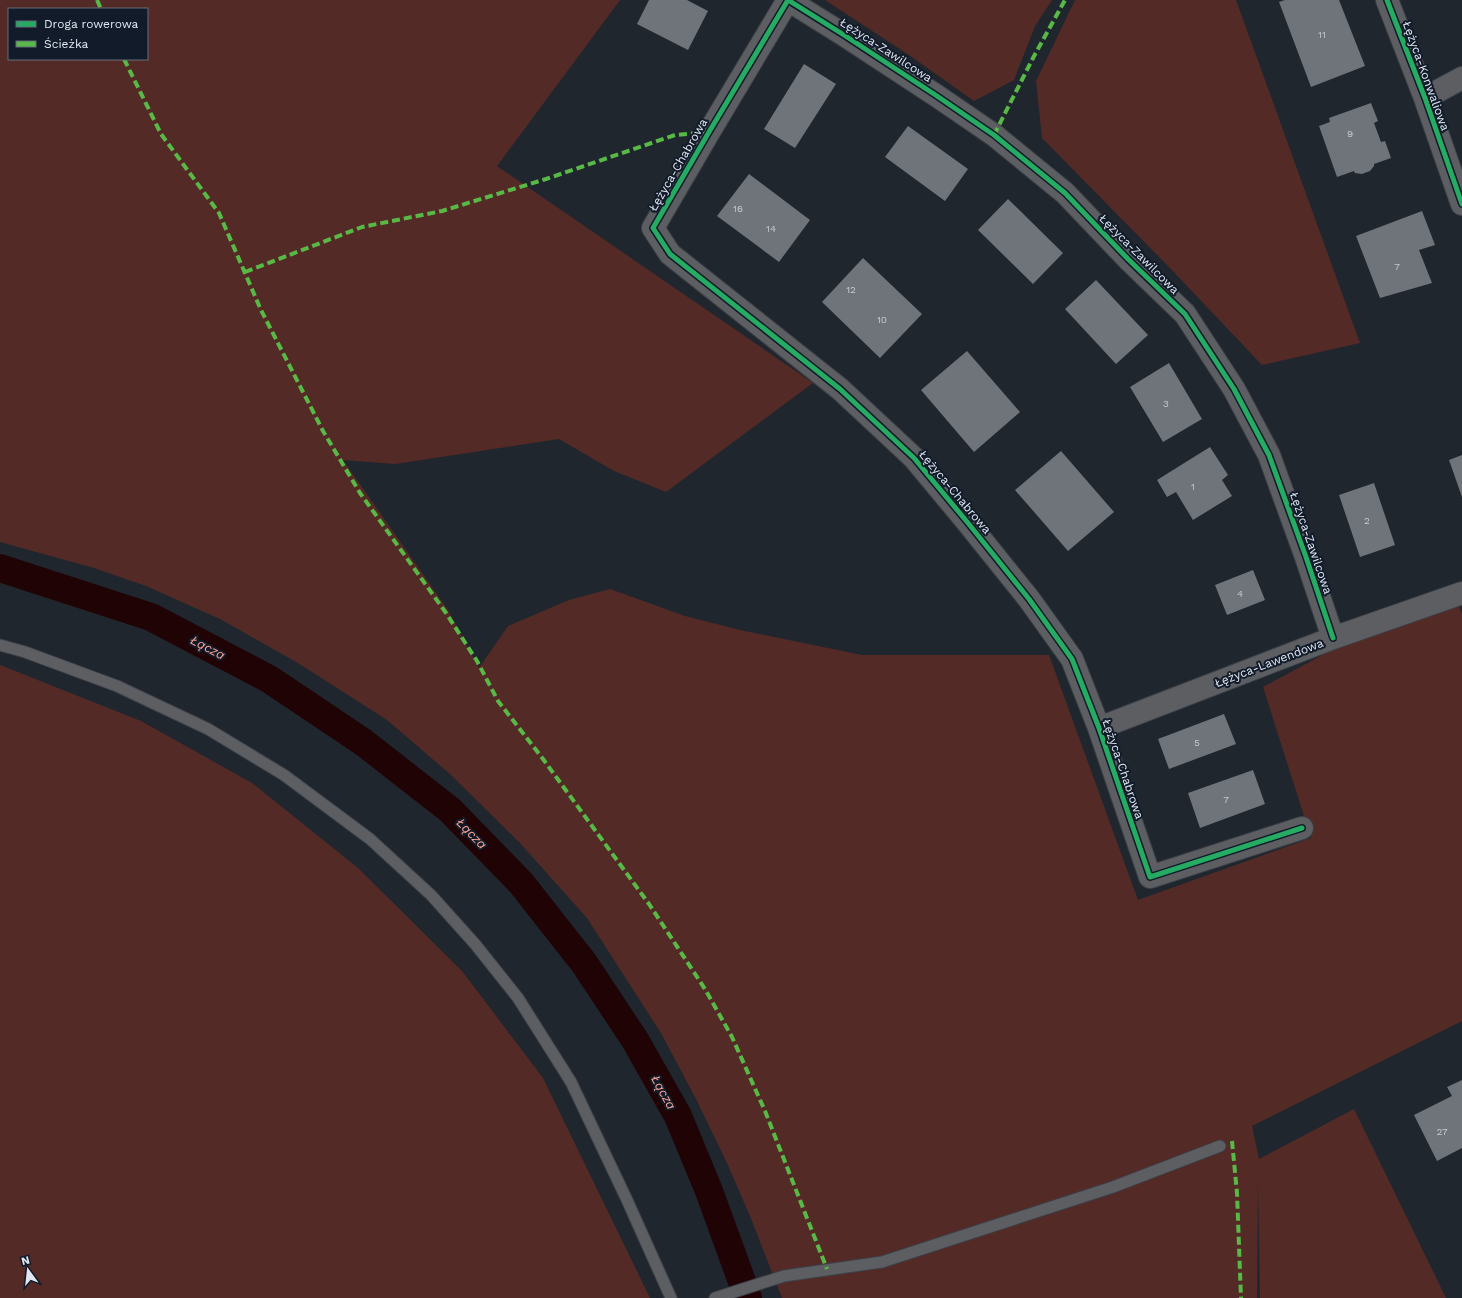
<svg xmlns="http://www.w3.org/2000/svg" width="1462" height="1298" viewBox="0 0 1462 1298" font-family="'Work Sans',sans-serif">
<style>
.green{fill:#542a26;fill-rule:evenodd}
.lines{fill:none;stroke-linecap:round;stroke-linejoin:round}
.canal{stroke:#200304;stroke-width:28}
.building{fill:#6e747a}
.lane-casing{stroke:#3c4149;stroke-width:13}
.street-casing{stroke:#3c4149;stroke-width:24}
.lane{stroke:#5c5e62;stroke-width:11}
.street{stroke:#5c5e62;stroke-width:22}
.quiet{stroke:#58b947;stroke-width:4;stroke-dasharray:8 4;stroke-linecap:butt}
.cycleway-casing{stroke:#111b2a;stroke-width:8}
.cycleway{stroke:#26ab63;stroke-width:5}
.labels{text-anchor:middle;stroke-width:4;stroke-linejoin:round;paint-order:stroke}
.number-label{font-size:10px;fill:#c4cbd4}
.street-label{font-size:12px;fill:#e1e8f2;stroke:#111b2a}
.water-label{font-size:13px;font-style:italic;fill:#ffa294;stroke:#111b2a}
</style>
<rect width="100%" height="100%" fill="#20262e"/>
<path class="green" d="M0 0H620L497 166 813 383 666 492 614 471 559 439 395 464 343 460 448 610 479 668 508 626 569 600 610 589 685 616 740 630 862 655H1049L1138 900 1311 838 1263 687 1352 639 1458 604 1462 614V1021L1252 1126 1259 1159 1354 1109 1446 1298H1260L1258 1182 1257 1298H782L750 1216 727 1163 696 1099 661 1033 587 918 519 842 450 774 387 720 298 663 220 619 146 586 94 568 0 542ZM9 9H147V59H9Z
M825 0H1052L1035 26 1014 80 974 101 909 55Z
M1075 0H1236L1360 343 1262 365 1169 267 1042 138 1036 81Z
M0 665 141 721 252 783 358 868 462 971 543 1078 650 1298H0Z"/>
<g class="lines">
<path class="canal" d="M0 568 151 617 269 679 363 742 450 810 521 883 584 963 635 1040 678 1116 709 1191 748 1298"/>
</g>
<path class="building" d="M649 0H687L708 11 688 50 637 24Z
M1285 0H1339L1365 66 1311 87 1279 2Z
M804 64 836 84 795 148 764 129Z
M1371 103 1378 121 1374 123 1381 142 1385 141 1391 158 1374 164V166L1370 171 1362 174 1355 173 1354 171 1337 177 1319 126 1330 122 1329 118Z
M908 126 968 169 945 201 885 157Z
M749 174 810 220 779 262 717 216Z
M1008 199 1063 253 1033 284 978 230Z
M1422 211 1435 245 1419 250 1432 283 1380 298 1356 236Z
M863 258 922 314 880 358 822 302Z
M1096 280 1148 335 1116 364 1065 309Z
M967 351 1020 412 974 452 921 390Z
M1169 363 1202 419 1163 442 1130 387Z
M1210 447 1228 475 1222 480 1232 496 1193 520 1176 492 1167 497 1157 480Z
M1061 451 1114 512 1068 551 1015 490Z
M1462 455V497L1449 460Z
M1374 483 1395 545 1360 557 1339 495Z
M1253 570 1265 600 1227 615 1215 585Z
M1224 714 1236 744 1169 769 1158 739Z
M1253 770 1265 804 1200 828 1188 793Z
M1462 1080V1148L1437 1161 1414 1115 1452 1096 1447 1087Z"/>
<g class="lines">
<defs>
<path id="lane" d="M0 645 25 652 117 686 208 729 284 775 370 839 431 895 475 944 518 998 571 1082 627 1200 671 1298
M715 1298 784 1276 882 1262 1113 1187 1220 1146"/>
<path id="street" d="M788 0 709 132 653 228 670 254 840 389 914 458 968 523 1029 599 1072 659 1099 728 1150 877 1302 828
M788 0 844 35 937 96 994 135 1065 193 1128 259 1185 314 1234 389 1269 455 1306 557 1333 638
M1387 0 1425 98 1462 204
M1425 98 1462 78
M1099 728 1333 638 1462 593"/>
</defs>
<use href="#lane" class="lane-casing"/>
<use href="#street" class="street-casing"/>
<use href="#lane" class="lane"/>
<use href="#street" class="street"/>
<path class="quiet" d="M97 0 101 9
M124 59 161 134 219 213 261 310 323 431 360 493 446 613 477 661 498 701 543 759 649 904 705 989 732 1037 765 1111 827 1269
M994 135 1033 58 1065 0
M245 272 362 227 442 211 546 179 675 135 709 132
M1232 1141 1237 1193 1241 1298"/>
<defs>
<path id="cycleway" d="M788 0 709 132 653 228 670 254 840 389 914 458 968 523 1029 599 1072 659 1099 728 1150 877 1302 828
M788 0 844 35 937 96 994 135 1065 193 1128 259 1185 314 1234 389 1269 455 1306 557 1333 638
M1387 0 1425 98 1462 204"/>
</defs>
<use href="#cycleway" class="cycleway-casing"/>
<use href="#cycleway" class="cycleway"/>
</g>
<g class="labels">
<g class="number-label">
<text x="1322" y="38">11</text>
<text x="1350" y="137">9</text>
<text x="738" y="212">16</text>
<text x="771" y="232">14</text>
<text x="1397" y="270">7</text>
<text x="851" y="293">12</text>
<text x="882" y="323">10</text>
<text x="1166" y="407">3</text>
<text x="1193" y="490">1</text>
<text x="1367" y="524">2</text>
<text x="1240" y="597">4</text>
<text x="1197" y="746">5</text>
<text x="1226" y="803">7</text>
<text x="1442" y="1135">27</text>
</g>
<g class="street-label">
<text transform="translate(886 50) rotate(33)" y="4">Łężyca-Zawilcowa</text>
<text transform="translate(1426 76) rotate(70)" y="4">Łężyca-Konwaliowa</text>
<text transform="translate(678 165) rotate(-60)" y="4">Łężyca-Chabrowa</text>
<text transform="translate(1139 254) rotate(45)" y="4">Łężyca-Zawilcowa</text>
<text transform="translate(955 492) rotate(50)" y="4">Łężyca-Chabrowa</text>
<text transform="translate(1311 543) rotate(71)" y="4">Łężyca-Zawilcowa</text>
<text transform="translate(1269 663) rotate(-21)" y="4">Łężyca-Lawendowa</text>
<text transform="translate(1123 769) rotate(71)" y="4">Łężyca-Chabrowa</text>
</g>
<g class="water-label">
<text transform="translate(208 647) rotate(28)" y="5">Łącza</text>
<text transform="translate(472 833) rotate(46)" y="5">Łącza</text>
<text transform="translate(664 1092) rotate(61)" y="5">Łącza</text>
</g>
</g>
<rect x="8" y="8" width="140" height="52" fill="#111b2a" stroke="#646d7a"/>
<rect x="16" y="21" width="20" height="6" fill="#26ab63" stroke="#646d7a"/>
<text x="44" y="28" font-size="12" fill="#e1e8f2">Droga rowerowa</text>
<rect x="16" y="41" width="20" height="6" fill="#58b947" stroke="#646d7a"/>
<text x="44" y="48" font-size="12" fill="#e1e8f2">Ścieżka</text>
<g transform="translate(28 1270) rotate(345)" stroke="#111b2a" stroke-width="3" paint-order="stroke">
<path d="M0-3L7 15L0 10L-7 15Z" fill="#e1e8f2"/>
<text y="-6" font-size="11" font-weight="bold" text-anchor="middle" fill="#e1e8f2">N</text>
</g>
</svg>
